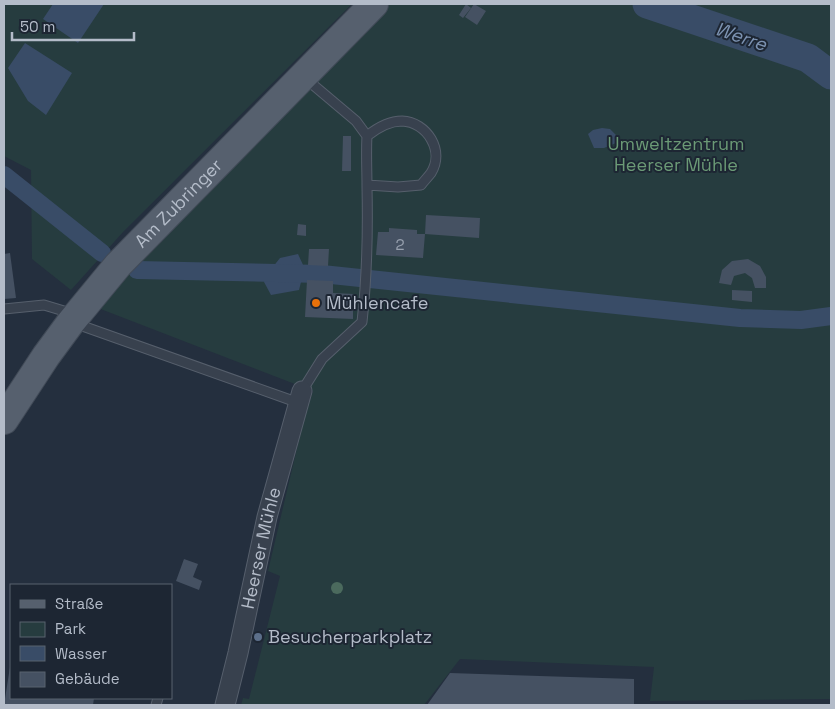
<svg xmlns="http://www.w3.org/2000/svg" width="835" height="709" viewBox="0 0 835 709" font-family="'Space Grotesk',sans-serif">
<style>
.green{fill:#263c3f}
.water{fill:#394c67}
.lines{fill:none;stroke-linecap:round;stroke-linejoin:round}
.canal{stroke:#394c67;stroke-width:18}
.river{stroke:#394c67;stroke-width:29}
.building{fill:#455162}
.lane-casing{stroke:#565f6c;stroke-width:11}
.street-casing{stroke:#565f6c;stroke-width:21}
.primary-casing{stroke:#414a57;stroke-width:30}
.lane{stroke:#38414e;stroke-width:9}
.street{stroke:#38414e;stroke-width:19}
.primary{stroke:#56606e;stroke-width:28}
.tree{fill:#4b6a5d}
.food-dot{fill:#e8710a;stroke:#1d2633;stroke-width:2}
.service-dot{fill:#5c6f8a;stroke:#1d2633;stroke-width:2}
.labels{text-anchor:middle;stroke-width:4;stroke-linejoin:round;paint-order:stroke}
.number-label{font-size:15px;fill:#98a1af}
.park-label{font-size:18px;fill:#6b9a76;stroke:#1d2633}
.street-label{font-size:18px;fill:#b4bcc9;stroke:#1d2633}
.poi-label{font-size:18px;fill:#b4bcc9;stroke:#1d2633;text-anchor:start}
.water-label{font-size:19px;font-style:italic;fill:#7c92b1;stroke:#1d2633}
</style>
<rect width="100%" height="100%" fill="#242f3e"/>
<path class="green" d="M4 4H352L123 232 71 290 32 259 31 170 4 156Z
M375 4H831V699L650 701 654 667 460 659 424 705H241L243 698 249 699 280 576 268 571 303 423 313 391 98 308Z"/>
<path class="water" d="M53 4H104L78 43 43 19Z
M25 43 72 73 46 115 28 101 8 68Z
M602 128 610 129 616 135V143L604 148H594L588 134 593 130Z
M298 254 304 267 329 268 328 279 302 278 299 290 271 295 264 282 268 273 280 258Z"/>
<g class="lines">
<path class="canal" d="M4 175 102 253
M137 270 322 274 740 318 801 320 831 316"/>
<path class="river" d="M647 4 808 58 831 75"/>
</g>
<path class="building" d="M466 4 471 8 463 18 459 15Z
M474 4 486 11 477 25 465 17Z
M343 136H351V171H342Z
M426 215 480 218 479 238 425 234Z
M298 224 306 225V236L297 235Z
M389 228 417 230V234H425L423 258 376 255 378 232H389Z
M309 249H329L328 266 308 265Z
M10 253 16 298 4 299V254Z
M748 259 760 266 766 277V288H755L752 278 745 273 734 276 731 285 719 283 722 270 732 261Z
M307 280 333 281V293L354 294V304H357L356 311H353V319L305 317Z
M732 290 752 291V302L732 300Z
M184 559 198 564 193 577 202 581 199 590 176 581Z
M10 667 11 698H94L93 705H4Z
M450 673 634 679V705H427Z"/>
<g class="lines">
<defs>
<path id="lane" d="M305 78 356 121 367 136
M4 309 44 305 74 314
M74 323 299 403
M302 391 322 359 362 322C367 277 368 232 367 187 367 170 366 153 367 136 377 128 388 121 402 121 427 122 445 151 431 173 428 177 424 181 421 185L398 187 367 185
M156 705 158 698"/>
<g id="street">
<path id="s1" d="M225 705 238 653 267 517 302 391"/>
</g>
<g id="primary">
<path id="s2" d="M4 420 46 356 71 322 118 265 374 4"/>
</g>
</defs>
<use href="#lane" class="lane-casing"/>
<use href="#street" class="street-casing"/>
<use href="#primary" class="primary-casing"/>
<use href="#lane" class="lane"/>
<use href="#street" class="street"/>
<use href="#primary" class="primary"/>
</g>
<circle class="tree" cx="337" cy="588" r="6"/>
<circle class="food-dot" cx="316" cy="303" r="5"/>
<circle class="service-dot" cx="258" cy="637" r="5"/>
<g class="labels">
<g class="number-label">
<text x="400" y="250">2</text>
</g>
<g class="park-label">
<text x="676" y="150">Umweltzentrum<tspan x="676" dy="21">Heerser Mühle</tspan></text>
</g>
<g class="street-label">
<text dy="6" stroke="none"><textPath href="#s2" startOffset="279">Am Zubringer</textPath></text>
<text dy="6" stroke="none"><textPath href="#s1" startOffset="161">Heerser Mühle</textPath></text>
</g>
<g class="poi-label">
<text x="326" y="309">Mühlencafe</text>
<text x="268" y="643">Besucherparkplatz</text>
</g>
<g class="water-label">
<text transform="translate(741 36) rotate(19)" y="7">Werre</text>
</g>
</g>
<rect width="835" height="709" fill="none" stroke="#b4bcc9" stroke-width="10"/>
<rect x="10" y="584" width="162" height="115" fill="#1d2633" stroke="#59626f"/>
<rect x="20" y="600" width="25" height="8" fill="#56606e" stroke="#59626f"/>
<text x="55" y="609" font-size="15" fill="#b4bcc9">Straße</text>
<rect x="20" y="622" width="25" height="15" fill="#263c3f" stroke="#59626f"/>
<text x="55" y="634" font-size="15" fill="#b4bcc9">Park</text>
<rect x="20" y="646" width="25" height="15" fill="#394c67" stroke="#59626f"/>
<text x="55" y="659" font-size="15" fill="#b4bcc9">Wasser</text>
<rect x="20" y="672" width="25" height="15" fill="#455162" stroke="#59626f"/>
<text x="55" y="684" font-size="15" fill="#b4bcc9">Gebäude</text>
<path d="M12 32v8h122v-8" fill="none" stroke="#b4bcc9" stroke-width="2.5"/>
<text x="20" y="32" font-size="15" fill="#b4bcc9" stroke="#1d2633" stroke-width="4" paint-order="stroke">50 m</text>
</svg>
